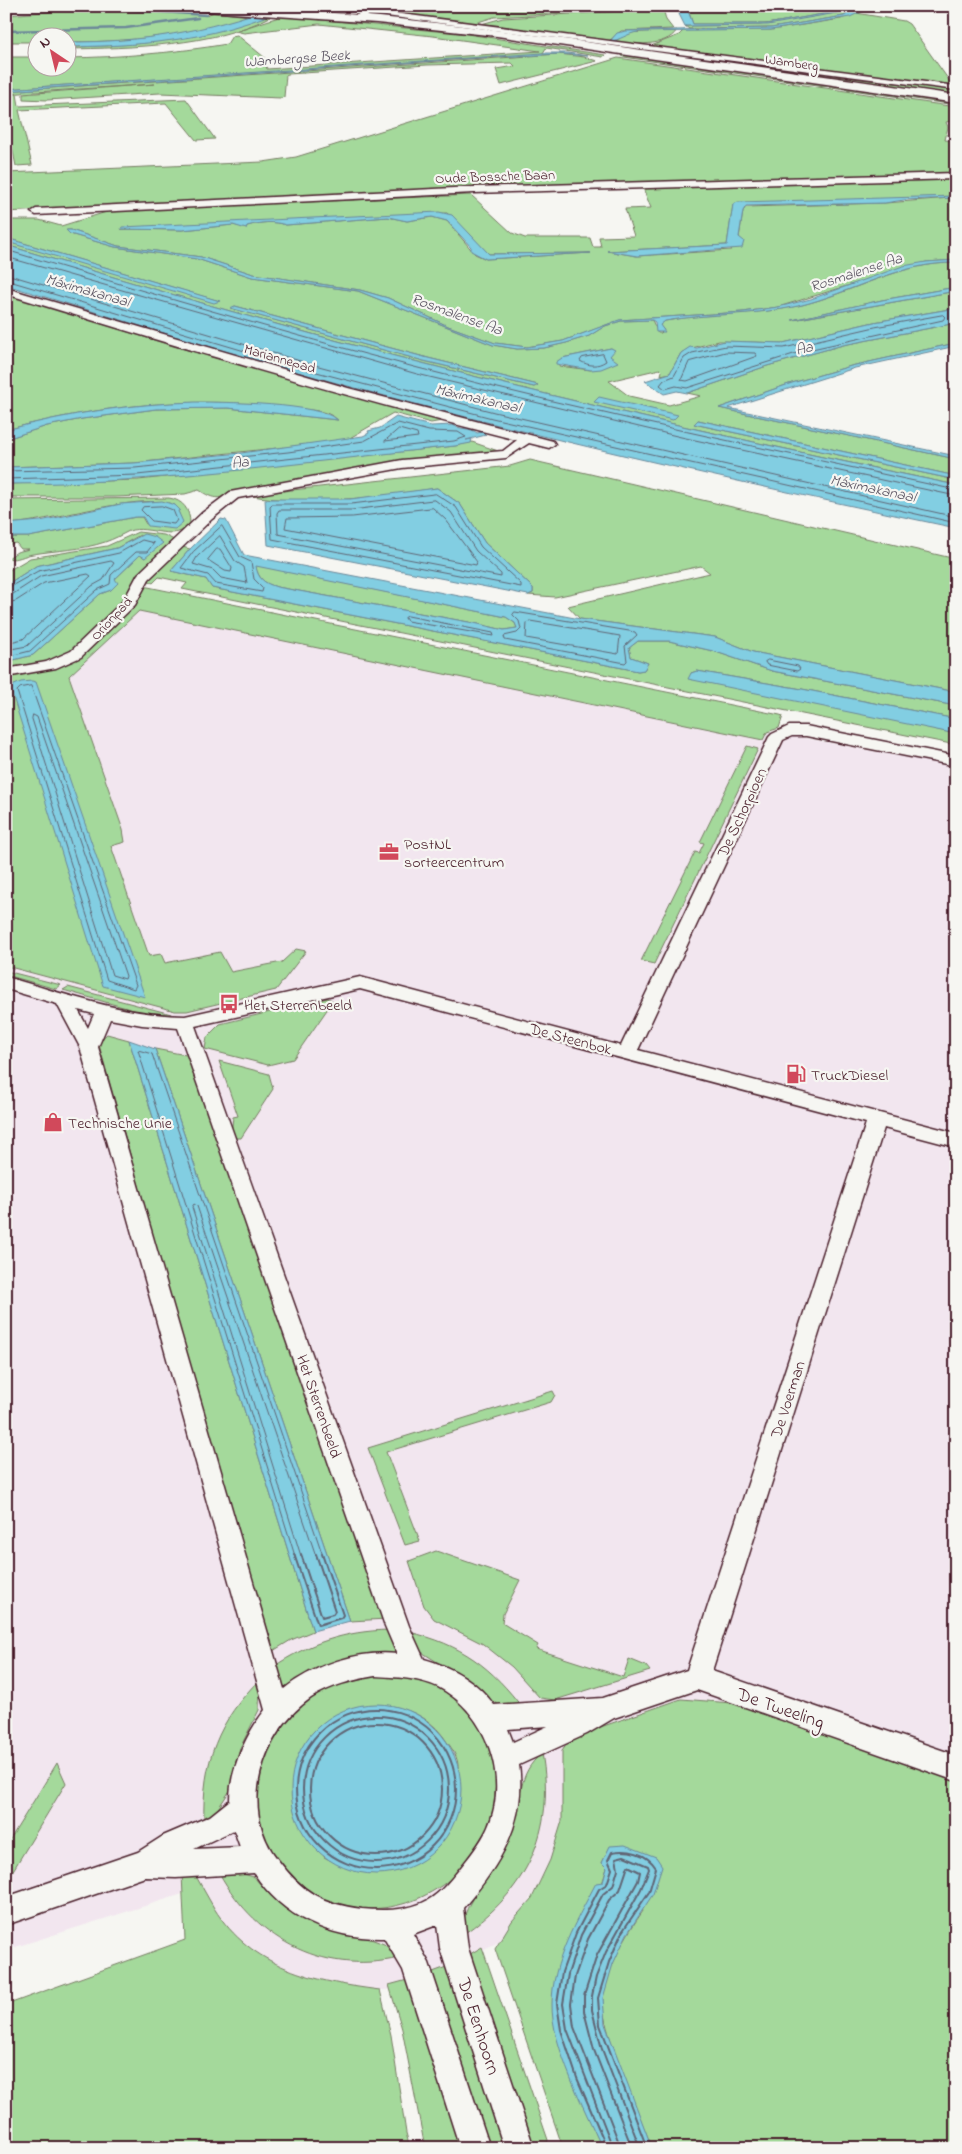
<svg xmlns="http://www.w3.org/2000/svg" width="962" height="2154" viewBox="0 0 962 2154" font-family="'Indie Flower',sans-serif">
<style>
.built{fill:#f2e6ef}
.green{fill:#a4d99b;stroke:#777c63;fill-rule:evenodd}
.water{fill:#82cee2;stroke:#6c8899;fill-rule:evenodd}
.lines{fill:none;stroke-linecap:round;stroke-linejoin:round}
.shore-far1{stroke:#606574;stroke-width:1}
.shore{stroke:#606574;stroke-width:2}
.stream{stroke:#6c8899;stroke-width:2.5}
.minor-casing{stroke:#4a1f2b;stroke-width:3}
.tertiary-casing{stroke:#4a1f2b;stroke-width:4}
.secondary-casing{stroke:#4a1f2b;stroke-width:3}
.minor{fill:#f6f6f2;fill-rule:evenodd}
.tertiary{fill:#f6f6f2;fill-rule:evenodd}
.secondary{fill:#f6f6f2;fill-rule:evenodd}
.labels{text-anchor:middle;stroke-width:4.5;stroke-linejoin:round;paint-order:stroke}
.far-street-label{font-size:14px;fill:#4a1f2b;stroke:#f6f6f2}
.far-water-label{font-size:15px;font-style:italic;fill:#5b5462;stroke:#f6f6f2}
.street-label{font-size:16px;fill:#4a1f2b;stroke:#f6f6f2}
.poi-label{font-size:16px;fill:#4a1f2b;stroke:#f6f6f2;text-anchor:start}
.near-street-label{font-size:19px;fill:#4a1f2b;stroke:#f6f6f2}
</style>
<rect width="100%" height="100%" fill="#f6f6f2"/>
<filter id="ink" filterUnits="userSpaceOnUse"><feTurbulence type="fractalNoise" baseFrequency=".02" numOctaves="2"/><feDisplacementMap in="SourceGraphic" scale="10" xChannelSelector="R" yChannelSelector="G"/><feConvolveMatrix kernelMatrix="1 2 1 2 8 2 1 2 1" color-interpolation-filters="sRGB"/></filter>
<g filter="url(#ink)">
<path class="built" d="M139 611 956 767V1800L624 1748 505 1939 402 1989 327 1993 240 1951 192 1891 6 1950V679L69 675Z"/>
<path class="green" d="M381 6H537L542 11 614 6 656 8 494 17 475 23 382 12 378 10Z
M757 6H824L834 12 767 24H693L688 10Z
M828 6H870L852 11 844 16 771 28 689 29 685 26 760 25 842 12Z
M94 8 206 15 215 12 249 16C190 36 130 42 68 42V38H38L37 42H6V15Z
M657 9 664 12 666 20 673 29 621 31 609 41 481 24 503 18Z
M856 13 904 21 909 24 953 86 651 46 679 35 684 30H771L841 19Z
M265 16 270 17C216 46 128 48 68 49V47C135 46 202 40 265 16Z
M282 16 467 34 605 55 603 57 546 48 543 53 528 55 6 89V57H37L38 68H68V58C121 57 174 53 227 44L232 36 237 35 264 57 267 69 540 51 433 36 319 24 244 33 235 31Z
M677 30C666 48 632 44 614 42L627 33Z
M637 49 826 75 956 90V98L631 51Z
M559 54 584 57 597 61 501 85 496 69 515 66 512 63 427 65 288 74 286 75 284 97 281 98 160 93 47 100 23 99V94L155 84 6 94V91Z
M622 54 956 101V105L624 57 621 56Z
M618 58 956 107V117H952V121L946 122 948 127 945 140 956 141V175L359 193 6 212V173L263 162 296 157Z
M17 94 19 106 186 99 215 139 196 140 166 103 19 110 32 165 16 166 6 118V95Z
M956 179V196L733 205 727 245 607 251 637 256 731 250 739 238 743 211 746 207 885 203 950 198 956 209V260L926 262 778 307 743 312 620 320 563 341 527 347 495 343 448 326 388 298 360 290 253 274 201 257 118 246 71 230H67L70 234 115 247 197 259 252 277 358 291 493 345 517 349 544 348 566 343 589 336 605 326 621 321 652 320 658 333H661L664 330 659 325 665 321C710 312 757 316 802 305 854 292 901 262 956 263V287L882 300 793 320 956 291V308L874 322 783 343 719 341 688 349 681 353 670 373 661 375 662 371 660 369 609 381 629 396 669 405 701 396 687 393 767 366 843 345 956 323V343L851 366 792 383 719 408 956 459V476L698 420 694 424 956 480V485C776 448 596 408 418 362 280 327 143 286 6 245V220H39L61 226 113 210 471 195 512 233 525 238H590L593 247H601L599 237 634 236 625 209 651 208 643 188ZM447 213 489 254 591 253 486 259 475 254 447 221 432 217 407 221 388 217 286 225C273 221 261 222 247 226L246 228 233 225 182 230 121 229ZM13 240 219 301 8 242ZM235 306 428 358 538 385 534 387 424 361 231 308ZM611 348 614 350 609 355 612 358 591 370 559 366 562 358Z
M6 294 173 346 442 421 431 423 393 413 348 439 287 447 134 463 6 467V439L47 426 82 419 156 409 228 408 338 420C327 409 306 410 291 408 195 395 100 405 6 430Z
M472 442 501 452 228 494C217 501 210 497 199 490L185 494 115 497H6V484L138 480 455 446Z
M530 460 956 559V692L753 652 715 637 580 619 568 606 710 573 701 566 555 597 528 595 533 593V588L485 543 460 504 437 488C375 497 309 507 247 495L510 466Z
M169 498C183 500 190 510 190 523 178 544 148 524 129 531 121 535 114 539 105 542 82 550 57 550 33 554 24 555 17 561 8 558L17 552 29 549H21L16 543 6 545V537H28L136 517H142L146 524 179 514 175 505C141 491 49 523 6 524V500Z
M138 532 164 535 174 540 132 584 128 596 64 658 6 670V662L33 655 100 594 111 590 116 582 115 579 140 555 145 558 140 535 117 548 36 566 6 585V572L30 558 107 546Z
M182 547 190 549 171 571 206 579 212 588 638 671 644 670 648 663 631 657 629 648 638 641H669L713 651 772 671 956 706V719L802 689 697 671 691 673 956 734V745L182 589 187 583 159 577 153 583 149 581V578Z
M255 565 506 617 515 623 517 628 504 630 474 623 277 587C263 583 259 579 255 565Z
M143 586 780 715 783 716 779 728 767 732 763 740 139 611 69 676 123 830 125 842 111 846 149 956 161 954 165 963 220 952 231 972 282 962 296 949 306 951 276 990 187 1011H175L6 966V675C32 671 58 669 81 656Z
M747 746 758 749 654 964 641 961 695 852 699 853 704 843 700 842Z
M6 971 61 985 56 989 6 975Z
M68 987 175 1015 137 1011 63 990Z
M328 998 333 1001 293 1059 268 1065 205 1049 207 1037 220 1024Z
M107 1034 129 1040 313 1631 291 1640 268 1654 207 1426 99 1045 100 1040Z
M155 1049 191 1056 387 1619 350 1621Z
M219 1061 269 1074 273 1089 241 1138H234L231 1134 233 1117 238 1116Z
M553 1391 555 1395 551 1402 386 1452 420 1541 405 1545 368 1448Z
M436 1551 520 1580 503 1614 502 1623 538 1645 536 1649 623 1677 629 1659 646 1666 650 1671 555 1700 540 1698 512 1667 483 1644 434 1619 424 1606 409 1561Z
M389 1630 397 1655C352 1651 316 1664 280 1691L273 1667C309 1643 345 1631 389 1630Z
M409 1632C461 1644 492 1667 524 1710L502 1706 487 1699 448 1669 420 1651Z
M386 1673C399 1676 414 1678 427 1682 449 1691 468 1709 480 1728 553 1850 372 1984 273 1858 259 1840 251 1792 257 1770 260 1760 280 1724 288 1714 293 1707 315 1691 324 1687 337 1680 370 1677 386 1673ZM372 1705C403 1705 430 1715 447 1742 452 1748 458 1758 458 1766 460 1777 451 1795 448 1806 445 1818 444 1833 439 1843 435 1849 424 1856 418 1859 385 1876 355 1874 324 1857Z
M260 1679 259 1710 240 1748 231 1789 215 1813 204 1821C202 1762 218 1721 260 1679Z
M681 1699 732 1703 956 1781V2148H652C641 2118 598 2023 603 1997 609 1965 625 1936 643 1911L610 1847 602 1863 607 1868 556 2031 573 2080 602 2148H563L495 1949 512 1921 532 1898 550 1860 562 1821V1751L572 1737Z
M542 1753C556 1831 527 1891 462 1935 462 1903 483 1886 498 1861 505 1850 510 1838 514 1826 523 1797 516 1775 542 1753Z
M57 1763 66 1783 6 1882V1846Z
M216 1867 254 1877 269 1894 286 1907 384 1944 399 1958C320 1976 252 1937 216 1867Z
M182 1874 197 1878C203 1888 208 1898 214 1908 251 1968 316 1982 380 1990L391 2035 406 2133 410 2148H6V2005L185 1940Z
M482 1947 548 2140 546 2148H527L465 1957Z
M452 1965 510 2148H485L430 1973Z
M411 1979 468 2148H425L402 2029 389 1985Z"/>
<path class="water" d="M276 6H295C275 13 255 21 234 27 180 43 123 46 68 47V42C144 42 204 32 276 6Z
M757 6 688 11 693 24H767L834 12 824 6 842 12 768 25 685 26 679 14 680 10 685 9Z
M902 6 869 8 850 17 771 30 638 32C628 33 619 41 610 41L617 33 626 31 771 28 844 16 852 11 865 7Z
M543 53H567L588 56 559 54 476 58 6 91V89Z
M956 196V198L904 200 885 203 746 206 743 211 739 237 744 241 742 248 637 256 607 251 727 245 733 204 738 202Z
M439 212 452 215 489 254 591 253 486 259 471 251V247L447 221 432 217 407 221 388 217 286 225C273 221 261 222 247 226L246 229 233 225 182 230 121 229 122 227Z
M66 230H71L118 246 201 257 253 274 360 290 388 298 448 326 495 343 527 347 563 341 619 320 743 312 778 307 811 299 903 266 926 262 956 260V263C899 262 852 293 798 306 754 316 709 313 665 321L660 325 665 332H656L655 322 652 320 621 321 605 326 589 336 566 343 544 348 517 349 493 345 358 291 252 277 197 259 115 247 70 234Z
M13 240 220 301 214 303 7 242Z
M6 245C143 286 280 327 418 362 596 408 776 448 956 485V528C737 482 519 434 304 374 204 346 105 315 6 285Z
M956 287V291L792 320 882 300Z
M235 306 428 358 538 385 534 387 424 361 230 308Z
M956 308V323L843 345 767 366 687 393 677 391 664 394 645 381 670 373 681 353 690 347 697 348 725 341 783 343 874 322Z
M956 343V346L855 368 728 408 956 456V459L719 408 792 383 851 366Z
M611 348 615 350 610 356 618 362 601 369 591 370 556 364V362L562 358Z
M599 397 678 415 673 420 594 402Z
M195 402C224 402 319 403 338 420L228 408 156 409 82 419 47 426 6 439V430C69 413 130 404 195 402Z
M396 417 431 426 453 425C460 430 470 427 477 433L483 432 486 435 466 440 472 439 471 443 455 446C306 462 156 484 6 484V467L134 463 241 453 363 436 369 433 368 431 380 428Z
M698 420 956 476V480L694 424Z
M437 488 460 504 485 543 533 588V593L528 595 268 545 265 499H350Z
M162 501 175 505 180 510 178 511 183 522 175 529 148 526 143 517H136L28 537H6V524L40 521 121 504Z
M221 519 226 520 244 555 580 619 715 637 753 652 956 692V706L772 671 713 651 669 641H638L629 648 631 657 648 663 644 670 638 671 212 588 206 579 171 571 190 549ZM256 566 506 617 515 623 517 628 504 630 474 623 277 587C264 583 258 579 256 566Z
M144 534 155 537 163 543 145 558 140 555 115 579 118 583 111 590 100 594 33 655 6 662V585L36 566 117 548Z
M697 671 802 689 956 719V734L688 679 691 673Z
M32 681 36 682 145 997 103 986 10 687 21 682Z
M129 1040 155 1049 350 1621 313 1631Z
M291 1789a85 85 0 1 1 170 0a85 85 0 1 1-170 0Z
M625 1845 656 1857 662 1866 653 1894 627 1934 613 1964 603 1998 605 2024 652 2148H602C585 2109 551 2046 552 2004 552 1961 577 1920 596 1883L603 1882 607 1868 602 1863 610 1846Z"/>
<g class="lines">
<path class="shore-far1" d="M6 250C143 291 280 332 418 368 596 414 777 451 956 490
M6 257 417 374 681 437 956 496
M6 274 307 363 494 412 956 517
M6 280 305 369 492 418 956 523
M943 315 945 317 943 320 803 351 687 388 676 386 665 389 660 385 664 380 674 376 684 358 692 353 726 346 784 348 875 327Z
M726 352 755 353 757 356 687 381 681 380 689 362Z
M603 354 606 361C597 367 589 366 580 361L582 358Z
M399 429 417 434 418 437 385 441Z
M6 471 135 468 288 452 364 441 398 423 429 431 458 432 466 437 454 441 137 475 6 479
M436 494 456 507 481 547 521 584V587L272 539 270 506 272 504H351Z
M435 500 451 512 476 551 501 574V577L278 534 277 513 279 510H351Z
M162 506 173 510 177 520 174 524 152 521 141 510 143 507Z
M433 508 446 520 477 562 476 565 285 528 287 518 352 517Z
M222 526 240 557 251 562 254 579 263 588 262 592 216 584 208 575 181 568 193 552Z
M220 536 235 561 244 567 247 583 221 578 213 570 193 564 197 557Z
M217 549H220L232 568 231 572 225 571 208 560Z
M6 589 38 571 119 553 142 540 154 543 147 552H136L111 575 110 584 97 590 30 651 6 657
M6 595 13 594 41 576 111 561 114 563 103 580 92 586 27 646 6 650
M6 603 16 601 44 583 88 574 91 576 23 639 6 643
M515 612 635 632 637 635 625 646 627 661 625 663 505 640 504 636 517 633 521 629 519 621 513 615Z
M408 616 493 633 494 636 407 621 405 618Z
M530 621 620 636 618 654 526 638 527 623Z
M768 660 798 666 800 669 797 671 767 665 765 662Z
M31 686 136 985 134 989 107 980 17 691 20 688Z
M33 715 37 717 126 976 125 979 112 975 32 719Z
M295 1556 138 1050 152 1054 323 1556
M301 1556 192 1207 194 1204 197 1206 316 1556"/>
<path class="shore" d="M294 1554 318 1625 341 1618 343 1615 322 1554
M301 1554 322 1617 333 1614 335 1611 316 1554
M296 1789a80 80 0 1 1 160 0a80 80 0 1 1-160 0Z
M303 1789a73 73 0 1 1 146 0a73 73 0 1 1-146 0Z
M310 1789a66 66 0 1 1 132 0a66 66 0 1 1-132 0Z
M607 2148 577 2078 561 2030 557 2004 562 1972 576 1933 599 1889 607 1884 612 1869 608 1860 612 1852C628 1849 647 1853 656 1868L649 1892 622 1932 609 1962 598 1998 600 2025 647 2148
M613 2148 567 2029 563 2004 568 1974 581 1935 603 1894 613 1886 618 1869 616 1858 624 1856 648 1866 649 1869 641 1889 606 1952 596 1977 592 1996V2010L602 2049 640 2148
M621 2148 574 2027 571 2004 575 1976 588 1939 609 1900 620 1890 628 1866 640 1872 638 1881 597 1955 584 1996V2011L594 2050 632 2148"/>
<path class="stream" d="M72 6 206 15
M6 31 126 28 198 18"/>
<defs>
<path id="minor" d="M291 6 386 12 956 86V90L386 16 293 10 289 8Z
M956 173V179L474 193 36 215 31 212 36 209 474 187Z
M6 288 348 388 553 441 555 444 549 448 529 443 506 458 402 468 238 498 212 519 149 579 135 605 81 657 56 668 6 677V669L46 662 71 651 124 600 138 574 202 513 230 492 402 460 503 451 517 440C345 397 176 346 6 294Z
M789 726H806L956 756V766L806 736H792L783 740 638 1050 956 1133V1147L884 1128 712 1671 956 1755V1781L697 1690 614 1718 587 1734 519 1765C527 1822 499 1867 463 1908L468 1948 534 2148H504L440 1948 437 1925 413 1934 429 1963 490 2148H460L403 1970 384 1938C331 1939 283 1918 254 1873L176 1878 145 1877 6 1925V1897L138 1852 163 1836 210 1816 230 1800C230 1769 246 1734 265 1710L80 1047 57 1004 6 989V977C66 994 122 1015 185 1016L360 977 621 1046 769 737 772 734ZM360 989 866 1123 687 1670 603 1698 494 1705C477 1681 452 1667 424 1659L409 1626 195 1026ZM78 1010 94 1014 88 1028ZM110 1019 142 1025 178 1028 385 1626 397 1654C359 1650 314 1665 284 1689L98 1047ZM375 1676C395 1677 419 1678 438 1687 486 1712 510 1777 488 1827 481 1843 469 1857 458 1871 447 1884 438 1896 422 1903 403 1911 382 1911 362 1909 322 1904 302 1892 278 1860 238 1809 260 1734 311 1698 331 1685 353 1680 375 1676ZM548 1726 513 1742 508 1729ZM234 1830 240 1847 194 1849Z"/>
<path id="tertiary" d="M370 6H380L362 20H356V16Z"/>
<path id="secondary" d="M171 6C322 6 472 26 621 47 733 63 844 79 956 95V103L497 36 377 23 176 9Z"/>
</defs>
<use href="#minor" class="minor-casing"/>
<use href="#tertiary" class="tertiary-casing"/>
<use href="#secondary" class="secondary-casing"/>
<use href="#minor" class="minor"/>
<use href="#tertiary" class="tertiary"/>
<use href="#secondary" class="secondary"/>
</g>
</g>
<defs>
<symbol id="office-bare" viewBox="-9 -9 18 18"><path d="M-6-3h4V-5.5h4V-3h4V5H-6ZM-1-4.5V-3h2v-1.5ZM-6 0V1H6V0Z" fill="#d1495b" stroke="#f6f6f2" stroke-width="2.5" paint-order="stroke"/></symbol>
<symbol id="bus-bare" viewBox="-9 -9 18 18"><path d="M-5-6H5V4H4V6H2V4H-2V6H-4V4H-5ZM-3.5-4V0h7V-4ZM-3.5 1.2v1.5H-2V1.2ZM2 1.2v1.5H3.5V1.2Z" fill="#d1495b" stroke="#f6f6f2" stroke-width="2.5" paint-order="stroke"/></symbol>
<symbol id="fuel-bare" viewBox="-9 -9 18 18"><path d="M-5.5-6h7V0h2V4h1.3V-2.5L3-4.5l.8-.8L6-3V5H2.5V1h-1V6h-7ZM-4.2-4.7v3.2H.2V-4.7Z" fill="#d1495b" stroke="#f6f6f2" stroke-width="2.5" paint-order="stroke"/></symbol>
<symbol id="shop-bare" viewBox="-9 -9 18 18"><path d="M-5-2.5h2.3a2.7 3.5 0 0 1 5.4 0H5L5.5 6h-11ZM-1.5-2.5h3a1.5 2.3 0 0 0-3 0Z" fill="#d1495b" stroke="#f6f6f2" stroke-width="2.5" paint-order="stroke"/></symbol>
</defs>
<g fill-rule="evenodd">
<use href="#office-bare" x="375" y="838" width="28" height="28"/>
<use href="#bus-bare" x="215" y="990" width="28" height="28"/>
<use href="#fuel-bare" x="782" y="1060" width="28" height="28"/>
<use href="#shop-bare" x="39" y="1108" width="28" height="28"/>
</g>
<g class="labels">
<g class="far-street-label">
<text transform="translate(792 62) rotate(8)" y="5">Wamberg</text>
<text transform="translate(495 176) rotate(-2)" y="5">Oude Bossche Baan</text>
<text transform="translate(280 358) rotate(16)" y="5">Mariannepad</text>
<text transform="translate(111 618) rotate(-47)" y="5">Orionpad</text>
</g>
<g class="far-water-label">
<text transform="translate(297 58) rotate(-4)" y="5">Wambergse Beek</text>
<text transform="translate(856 272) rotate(-18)" y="5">Rosmalense Aa</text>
<text transform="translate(88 290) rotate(16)" y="5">Máximakanaal</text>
<text transform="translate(457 314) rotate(20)" y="5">Rosmalense Aa</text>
<text transform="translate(804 348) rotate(-15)" y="5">Aa</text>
<text transform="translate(478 398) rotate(13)" y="5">Máximakanaal</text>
<text transform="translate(240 462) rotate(-6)" y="5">Aa</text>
<text transform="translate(873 488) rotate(12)" y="5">Máximakanaal</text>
</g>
<g class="street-label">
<text transform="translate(741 812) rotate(-65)" y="6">De Schorpioen</text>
<text transform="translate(571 1038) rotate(15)" y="6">De Steenbok</text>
<text transform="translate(787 1399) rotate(-72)" y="6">De Voerman</text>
<text transform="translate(320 1406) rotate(71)" y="6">Het Sterrenbeeld</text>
</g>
<g class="poi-label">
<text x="404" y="849">PostNL<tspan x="404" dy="18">sorteercentrum</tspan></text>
<text x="244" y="1010">Het Sterrenbeeld</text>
<text x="811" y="1080">TruckDiesel</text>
<text x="68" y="1128">Technische Unie</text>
</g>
<g class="near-street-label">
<text transform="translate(781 1707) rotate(19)" y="7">De Tweeling</text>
<text transform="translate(480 2026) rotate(72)" y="7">De Eenhoorn</text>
</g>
</g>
<rect width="962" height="2154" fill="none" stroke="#f6f6f2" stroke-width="25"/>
<rect x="12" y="12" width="937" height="2129" fill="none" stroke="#4a1f2b" stroke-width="2" filter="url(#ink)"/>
<g transform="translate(52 52) rotate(325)"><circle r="24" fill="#f6f6f2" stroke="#b1a0a2"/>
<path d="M0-4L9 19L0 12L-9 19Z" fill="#d1495b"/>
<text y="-8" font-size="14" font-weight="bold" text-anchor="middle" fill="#4a1f2b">N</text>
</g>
</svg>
